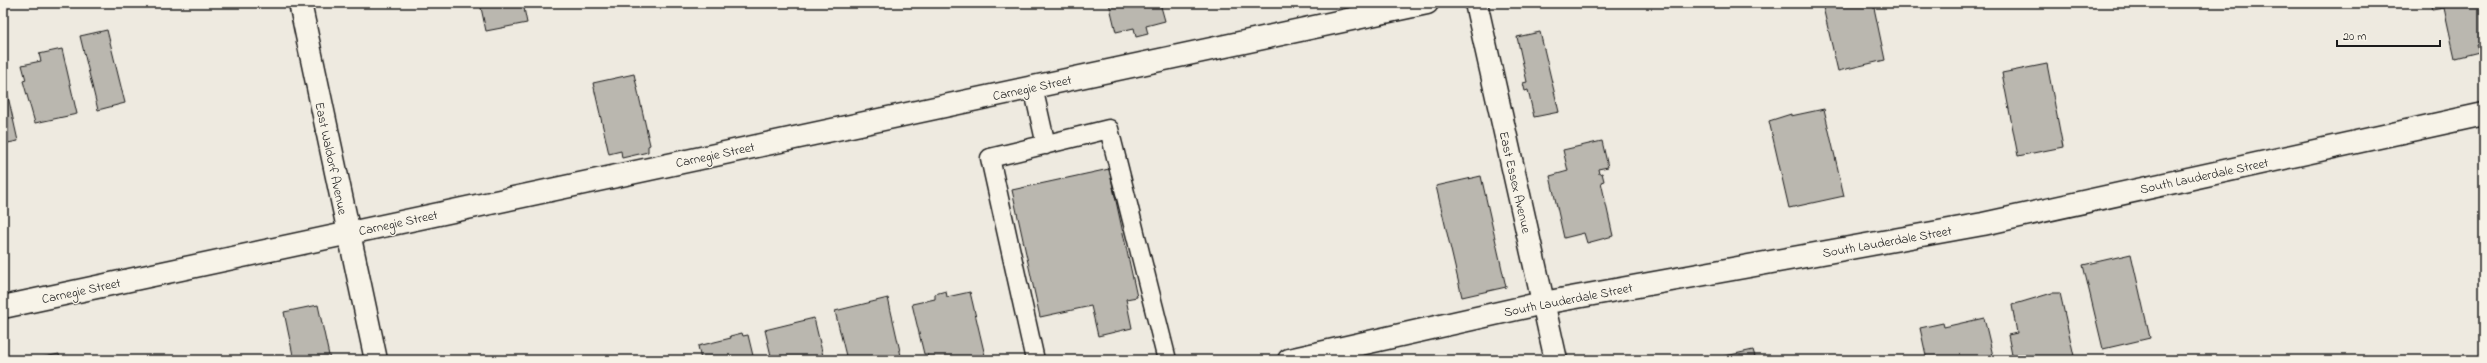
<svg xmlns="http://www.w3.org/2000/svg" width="2487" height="363" viewBox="0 0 2487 363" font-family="'Indie Flower',sans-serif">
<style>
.building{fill:#bab7af;stroke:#1c1c1c}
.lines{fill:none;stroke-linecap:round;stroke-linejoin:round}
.lane-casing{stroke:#1c1c1c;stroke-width:21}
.street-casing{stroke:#1c1c1c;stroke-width:25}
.secondary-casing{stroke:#1c1c1c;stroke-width:25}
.lane{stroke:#f7f3e8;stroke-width:18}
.street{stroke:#f7f3e8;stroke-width:22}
.secondary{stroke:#f7f3e8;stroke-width:22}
.labels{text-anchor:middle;stroke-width:3;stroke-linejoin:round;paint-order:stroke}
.street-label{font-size:13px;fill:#1c1c1c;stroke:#f7f3e8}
</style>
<rect width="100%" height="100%" fill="#eeeae0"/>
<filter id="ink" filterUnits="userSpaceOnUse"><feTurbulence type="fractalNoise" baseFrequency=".025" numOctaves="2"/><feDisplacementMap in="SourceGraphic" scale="8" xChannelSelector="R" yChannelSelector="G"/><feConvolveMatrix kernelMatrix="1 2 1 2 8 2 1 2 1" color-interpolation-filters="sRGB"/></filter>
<g filter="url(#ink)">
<path class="building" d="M480 3H523L527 23 486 31Z
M1109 3H1160L1165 21 1146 26 1148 34 1136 37 1134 28 1116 32Z
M1822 3H1873L1885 60 1838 71Z
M2430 3H2484V43L2477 45 2479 52 2455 58 2444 8 2432 10Z
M107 30 125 103 98 110 80 36Z
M1540 32 1559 112 1534 117 1528 90 1525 91 1523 83 1527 82 1517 37Z
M62 49 77 114 35 123 23 81 26 80 22 65 41 61 39 54Z
M2047 64 2063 147 2018 156 2002 73Z
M3 74 18 141 3 144Z
M634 74 650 145 648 146V152L622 158 621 151 609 154 593 83Z
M1824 109 1844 196 1789 208 1769 121 1791 114V116Z
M1602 141 1608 167 1598 169 1599 174 1602 173 1604 181 1601 182 1613 236 1587 243 1584 233 1564 238 1550 176 1568 171 1563 150Z
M1109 169 1137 297 1126 299 1132 328 1098 336 1091 306 1040 317 1012 190Z
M1481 176 1506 287 1462 297 1436 186Z
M2131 254 2150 338 2103 349 2083 265Z
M946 291 947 297 970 292 986 360H928L927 354H924L912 304 935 299V294Z
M2052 293H2060L2074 356 2067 358V360H2013L2008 335 2017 333 2012 305Z
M888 298 902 360H847L835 311Z
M318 305 330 360H294L284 312Z
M814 318 824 360H772L765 330Z
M1984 318 1994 360H1927L1920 328 1943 323 1944 327Z
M742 333 743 336 748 335 754 360H701L698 346 731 338 730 336Z
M1753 350 1756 360H1707Z
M59 354 60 360H30Z"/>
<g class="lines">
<defs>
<path id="lane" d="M1033 87 1046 145
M1035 360 990 158 1109 129 1167 360"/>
<path id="street" d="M300 3 376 360
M1476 3 1556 360
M3 307 1427 3"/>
<path id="secondary" d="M1289 360 1543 303 1983 224 2484 114"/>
</defs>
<use href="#lane" class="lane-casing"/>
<use href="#street" class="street-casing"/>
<use href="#secondary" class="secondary-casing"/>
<use href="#lane" class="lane"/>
<use href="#street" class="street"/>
<use href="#secondary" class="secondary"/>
</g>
</g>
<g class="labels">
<g class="street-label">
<text transform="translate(1032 87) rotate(-12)" y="5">Carnegie Street</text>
<text transform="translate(715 154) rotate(-12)" y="5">Carnegie Street</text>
<text transform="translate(332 158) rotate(78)" y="5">East Waldorf Avenue</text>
<text transform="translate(2204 175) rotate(-12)" y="5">South Lauderdale Street</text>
<text transform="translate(1516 182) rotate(77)" y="5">East Essex Avenue</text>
<text transform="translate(398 222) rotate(-12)" y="5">Carnegie Street</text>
<text transform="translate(1887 241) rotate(-10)" y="5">South Lauderdale Street</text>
<text transform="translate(81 290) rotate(-12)" y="5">Carnegie Street</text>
<text transform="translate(1568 299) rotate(-11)" y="5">South Lauderdale Street</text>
</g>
</g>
<rect width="2487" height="363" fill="none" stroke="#f7f3e8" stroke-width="16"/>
<rect x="8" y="8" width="2471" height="347" fill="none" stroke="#1c1c1c" stroke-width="1.5" filter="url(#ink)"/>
<path d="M2337 40v6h103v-6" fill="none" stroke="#1c1c1c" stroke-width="2"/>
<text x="2343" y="40" font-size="12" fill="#1c1c1c" stroke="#f7f3e8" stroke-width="3" paint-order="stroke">20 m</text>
</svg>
